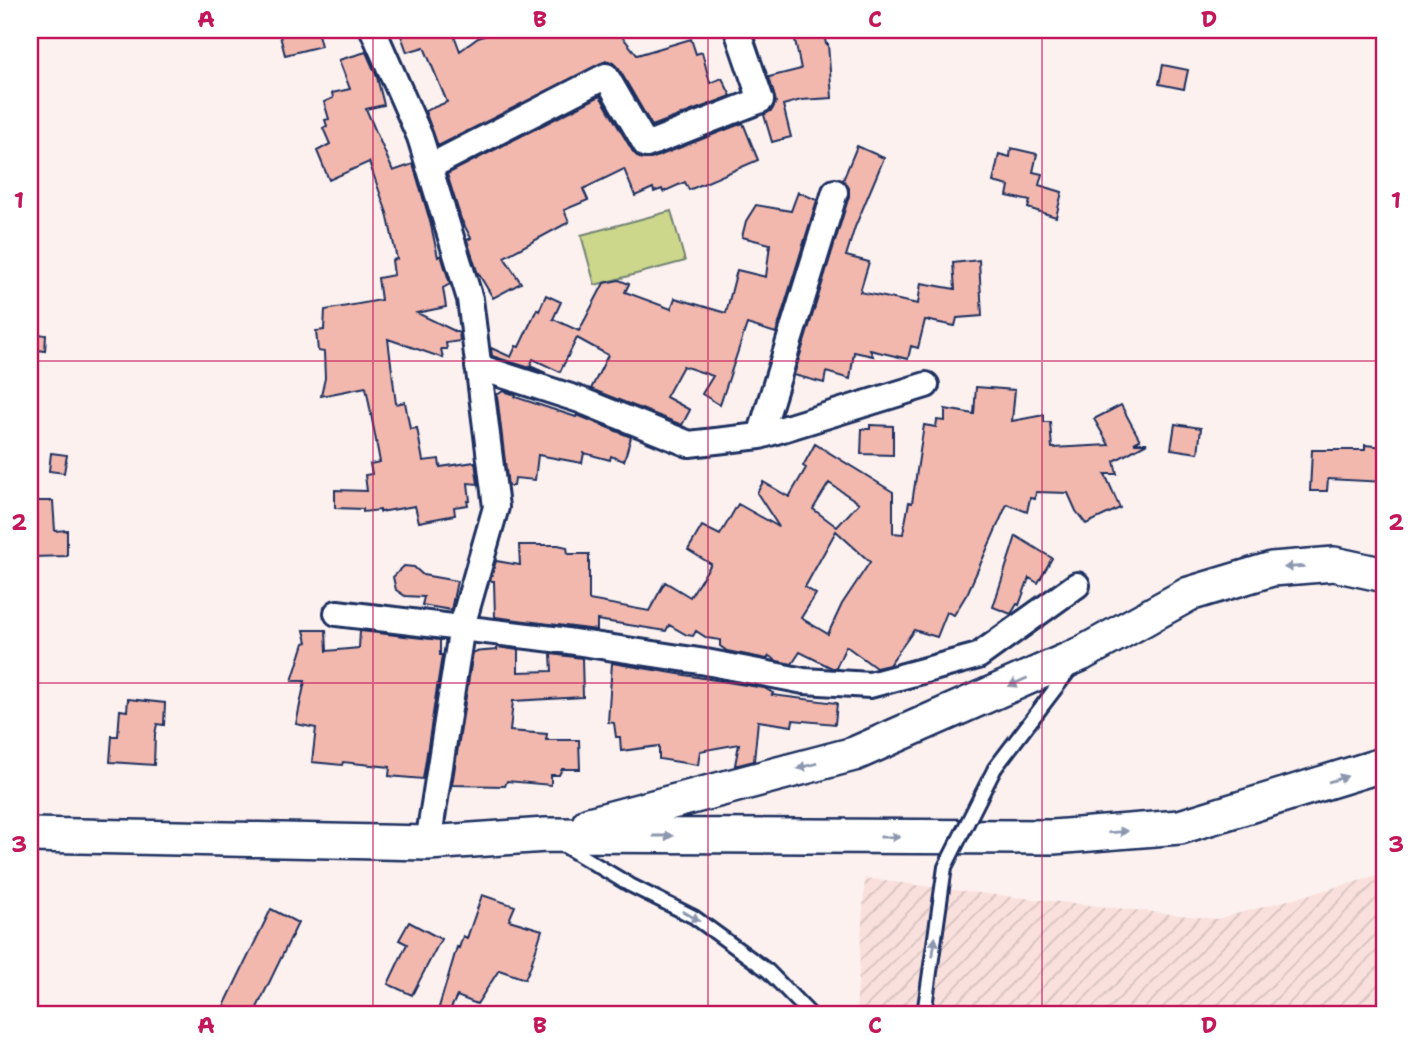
<svg xmlns="http://www.w3.org/2000/svg" width="1415" height="1044" viewBox="0 0 1415 1044" font-family="'Shantell Sans',sans-serif">
<style>
.industrial{fill:url(#industrial-furrows)}
.pitch{fill:#ccd78b;stroke:#748374;stroke-width:2}
.building{fill:#f2b8ae;stroke:#1b2f5e;stroke-width:2;fill-rule:evenodd}
.lines{fill:none;stroke-linecap:round;stroke-linejoin:round}
.service-casing{stroke:#1b2f5e;stroke-width:18}
.minor-casing{stroke:#1b2f5e;stroke-width:30}
.secondary-casing{stroke:#1b2f5e;stroke-width:38}
.service{stroke:#fff;stroke-width:12}
.minor{stroke:#fff;stroke-width:24}
.secondary{stroke:#fff;stroke-width:33}
.service-bridge-casing{stroke:#1b2f5e;stroke-width:18;stroke-linecap:butt}
.service-bridge{stroke:#fff;stroke-width:12}
.oneway{fill:#8d97ae}
.grid{fill:none;stroke:#c2185b;stroke-width:2;stroke-opacity:0.55}
.neatline{fill:none;stroke:#c2185b;stroke-width:2.5}
.grid-label{font-size:23px;text-anchor:middle;font-weight:bold;fill:#c2185b}
</style>
<defs>
<pattern id="industrial-furrows" width="10" height="10" patternUnits="userSpaceOnUse" patternTransform="scale(1.75)"><rect width="10" height="10" fill="#f9e0dc"/><path d="M-1 1l2-2M0 10L10 0M9 11l2-2" fill="none" stroke="#d5c0bf"/></pattern>
</defs>
<rect width="100%" height="100%" fill="#fcf1ef"/>
<filter id="ink" filterUnits="userSpaceOnUse"><feTurbulence type="fractalNoise" baseFrequency=".0143" numOctaves="2"/><feDisplacementMap in="SourceGraphic" scale="14" xChannelSelector="R" yChannelSelector="G"/><feConvolveMatrix kernelMatrix="1 2 1 2 8 2 1 2 1" color-interpolation-filters="sRGB"/></filter>
<g filter="url(#ink)">
<path class="industrial" d="M1385 874V1014H856L865 878 969 892 1217 919Z"/>
<path class="pitch" d="M671 211 685 261 595 285 581 235Z"/>
<path class="building" d="M304 30H317L321 46 285 55 280 36Z
M399 30H452L460 51 478 38 501 30H617L637 55 691 39 696 54 702 52 710 83 722 78 731 96 652 126 619 69 613 63 606 61 438 146 425 111 447 102 424 47 407 52Z
M793 30H823L826 44H828L832 98 801 100 783 105 791 137 772 142 764 115 772 110 776 102 769 77 801 69Z
M366 52 377 77 384 105 366 109 393 171 413 164 430 221 438 257 441 255 450 284 443 288 446 307 417 313 459 333 460 341 446 343 447 349H441L443 358 388 339 396 404 405 402 410 429 417 428 423 461 439 459 440 467 475 462 478 484 468 483 470 501H467L468 505 454 507 455 515 419 522 415 506 380 512V510L363 512V509L335 508V490L367 491 365 475 372 474 370 464 380 462 366 387 321 396 325 378 324 352 318 351 316 331 324 330 325 310 381 300 378 278 394 275 392 260 397 259 387 213 369 162 329 180 317 151 330 144 323 128 327 126 325 120 329 119 324 102 333 98 332 93 350 89 339 60Z
M1163 65 1188 70 1184 89 1159 84Z
M600 96 633 152 639 158 651 159 743 123 758 160 689 190 685 182 663 192 662 189 654 192 653 188 635 196 624 169 583 189 588 200 564 210 569 222 504 257 521 283 493 298 477 271 467 240 471 238 461 219 447 174Z
M857 146 884 158 855 227 846 256 869 262 860 292 918 304 921 283 955 289 953 263 979 260 982 316 957 318 955 326 925 320 918 348 911 346 908 359 870 350 873 356 854 352 850 379 826 372 824 383 794 375 849 196V188L843 180Z
M1011 148 1037 154 1033 172 1042 174 1039 185 1062 192 1056 217 1028 208 1030 201 1007 196 1009 186 993 182 999 154 1010 157Z
M798 192 817 200 776 333 747 324 720 405 702 394 713 376 683 366 666 397 690 410 682 425 591 389 608 355 577 338 560 372 533 359 530 366 546 373 492 356 491 348 511 357 516 346 519 347 537 309 539 311 546 295 561 302 553 319 579 331 604 283 619 280 629 284 625 292 671 309 675 298 726 313 737 270 766 277 770 244 742 237 746 221 756 205 791 211Z
M31 333 46 335 45 351 30 349Z
M976 387 1015 390 1012 421 1044 415V422H1050L1052 448 1109 445 1094 419 1121 405 1140 440 1134 443H1147L1114 461 1117 474H1105L1120 508 1086 524 1076 511 1068 493 1036 492 1035 499 1030 498 1027 512 1007 504 968 592 954 615 947 612 937 637 914 630 889 665 876 668 846 646 836 668H832L800 652 792 664 777 661 769 656 767 659 727 651 720 646V640L707 638 696 631 693 636 687 635 669 625 666 631 597 620V630L495 617 494 581H490L496 561 520 565 519 545H558L567 547 568 554H589V600L649 611 665 582 690 597 711 564 688 550 702 526 720 535 738 504 779 527 757 493 763 482 789 497 806 468 803 466 815 444 893 492V533L903 534 909 502 912 503 924 425 936 427 937 420 945 421V409L974 414ZM829 483 859 503 837 527 813 509ZM836 531 870 562 842 604 828 634 801 618 816 594 805 587Z
M503 391 516 395 515 397 576 417 577 415 631 437 624 461 611 456 610 460 584 453 582 463 538 455 535 480 515 478 514 486H508L497 395Z
M1175 424 1201 428 1198 453 1171 449Z
M870 425 893 426V455L861 454 862 429H870Z
M1365 445 1385 447V482L1328 479 1327 491H1310L1312 450H1365Z
M51 453 67 455 64 473 49 471Z
M31 501H53L55 531 67 530V556L33 557Z
M1016 536 1052 558 1038 583 1029 578 1019 605 1017 604 1011 614 993 607Z
M404 566 414 567 423 575 457 581 451 610 422 605 424 597 405 596 396 590 393 577Z
M304 630H326L327 651 359 648 360 631 440 640V655H442L423 779 389 776 390 767 343 762 342 765 312 762 316 728 296 724 305 681H292L304 643 307 642Z
M497 647 518 650V672L552 671 551 654 582 658 583 697 513 701 510 731 547 734 546 740H579L580 769H562L559 775H551V785L507 781 505 786 452 785 473 652 497 650Z
M612 663 764 688 773 693 772 695 837 703 835 724 793 720 792 726 758 721 754 761 738 765H735L739 744 700 751 698 765 659 759V746L621 751 620 737H616L614 723 608 722Z
M128 699 165 703 164 725 157 724 155 734 154 765 110 762 112 736H118L120 710 127 711Z
M482 895 515 906 509 920 542 930 530 968 525 979 499 970 477 1004 457 996 448 1014H437L457 947 459 948 463 936 467 938Z
M271 909 298 923 254 1014H243L224 1006Z
M409 922 441 939 412 995 388 984 407 944 399 940Z"/>
<g class="lines">
<defs>
<path id="service" d="M995 768 1071 668
M561 844 630 885 694 917 768 971 810 1014"/>
<path id="minor" d="M373 30 420 137 470 299 496 507 462 626 428 843
M429 167 606 76 646 145 761 100 737 30
M478 367 580 400 689 444 760 436 926 385
M760 436 835 192
M337 613 561 640 706 662 804 681 870 685 978 656 1077 585"/>
<path id="secondary" d="M589 824 854 754 1081 654 1189 594 1272 569 1334 564 1385 575
M30 835 428 843 546 835 1053 837 1180 827 1385 764"/>
</defs>
<use href="#service" class="service-casing"/>
<use href="#minor" class="minor-casing"/>
<use href="#secondary" class="secondary-casing"/>
<use href="#service" class="service"/>
<use href="#minor" class="minor"/>
<use href="#secondary" class="secondary"/>
<defs>
<path id="service-bridge" d="M924 1014 945 867 995 768"/>
</defs>
<use href="#service-bridge" class="service-bridge-casing"/>
<use href="#service-bridge" class="service-bridge"/>
</g>
<defs><path id="oneway-solid" d="M-6-.8H1V-3.2L6.5 0L1 3.2V.8H-6Z" transform="scale(1.75)"/></defs>
<g class="oneway">
<use href="#oneway-solid" transform="translate(1294 567) rotate(176)"/>
<use href="#oneway-solid" transform="translate(1018 682) rotate(156)"/>
<use href="#oneway-solid" transform="translate(807 766) rotate(165)"/>
<use href="#oneway-solid" transform="translate(1338 779) rotate(-17)"/>
<use href="#oneway-solid" transform="translate(1118 832) rotate(-5)"/>
<use href="#oneway-solid" transform="translate(663 836)"/>
<use href="#oneway-solid" transform="translate(890 837)"/>
<use href="#oneway-solid" transform="translate(691 916) rotate(30)"/>
<use href="#oneway-solid" transform="translate(934 947) rotate(-82)"/>
</g>
</g>
<path class="grid" d="M373 30V1014M708 30V1014M1042 30V1014M30 361H1385M30 683H1385"/>
<rect width="1415" height="1044" fill="none" stroke="#fff" stroke-width="77"/>
<rect x="38" y="38" width="1338" height="968" class="neatline"/>
<g class="grid-label">
<text x="206" y="27">A</text>
<text x="540" y="27">B</text>
<text x="875" y="27">C</text>
<text x="1209" y="27">D</text>
<text x="19" y="208">1</text>
<text x="1396" y="208">1</text>
<text x="19" y="530">2</text>
<text x="1396" y="530">2</text>
<text x="19" y="852">3</text>
<text x="1396" y="852">3</text>
<text x="206" y="1033">A</text>
<text x="540" y="1033">B</text>
<text x="875" y="1033">C</text>
<text x="1209" y="1033">D</text>
</g>
</svg>
